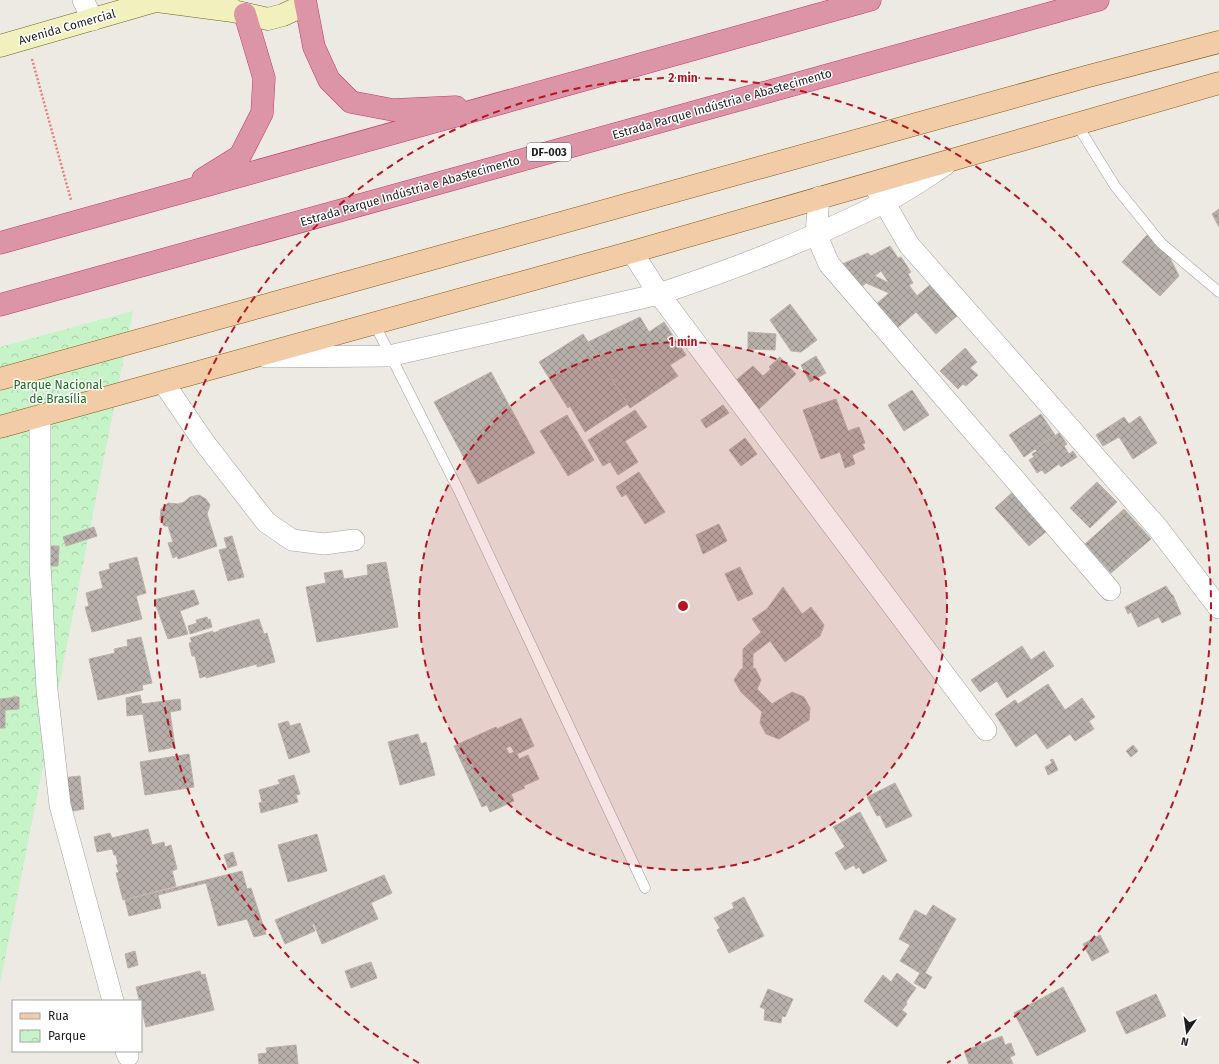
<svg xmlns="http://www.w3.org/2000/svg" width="1219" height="1064" viewBox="0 0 1219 1064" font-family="'Fira Sans',sans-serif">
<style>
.park{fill:url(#park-crowns)}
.building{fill:url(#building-cross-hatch);stroke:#bdb0a8;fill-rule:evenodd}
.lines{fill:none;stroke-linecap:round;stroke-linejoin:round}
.lane-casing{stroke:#9e9e9e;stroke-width:11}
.street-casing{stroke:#9e9e9e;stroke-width:22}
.secondary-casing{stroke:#636711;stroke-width:23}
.primary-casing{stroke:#855811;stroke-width:23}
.highway-casing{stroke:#c43871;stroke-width:23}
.path{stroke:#e97e79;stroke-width:2.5;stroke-dasharray:2 2;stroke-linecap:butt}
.lane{stroke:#fff;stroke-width:10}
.street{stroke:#fff;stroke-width:21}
.secondary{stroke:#f2f1be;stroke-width:22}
.primary{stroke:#f1cca6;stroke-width:22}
.highway{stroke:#dc95a6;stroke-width:22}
.ring{fill:none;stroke:#b31721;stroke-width:2;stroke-dasharray:7 5}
.labels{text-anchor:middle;stroke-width:3;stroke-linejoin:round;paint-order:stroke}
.shield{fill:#fff;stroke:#616161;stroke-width:1}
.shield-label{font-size:11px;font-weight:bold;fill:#1d1d1d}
.street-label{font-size:12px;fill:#1d1d1d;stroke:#fff}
.park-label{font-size:12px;fill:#186e1a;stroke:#fff}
.centre{fill:#b31721;stroke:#fff;stroke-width:2}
.ring-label{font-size:12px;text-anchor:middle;font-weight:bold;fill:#b31721;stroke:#fff;stroke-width:3;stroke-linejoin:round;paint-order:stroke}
</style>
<defs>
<pattern id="park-crowns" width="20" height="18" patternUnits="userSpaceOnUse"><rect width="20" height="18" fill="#c6f3c7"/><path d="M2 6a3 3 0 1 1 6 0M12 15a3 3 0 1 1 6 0" fill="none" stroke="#aad0aa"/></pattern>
<pattern id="building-cross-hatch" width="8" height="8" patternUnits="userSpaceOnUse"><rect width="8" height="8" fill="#b6afaa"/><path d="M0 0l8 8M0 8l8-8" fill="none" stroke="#938e8a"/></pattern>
</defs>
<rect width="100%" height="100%" fill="#edeae4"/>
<path class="park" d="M133 311 0 984V347Z"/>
<path class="building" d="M1219 209V227L1212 214Z
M1147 235 1169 256 1179 276 1160 296 1122 262Z
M890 246 898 258 901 257 911 272 908 274 913 283 909 285 917 296 931 284 958 315 936 334 916 312 895 330 874 306 889 293 866 283 854 293 833 268 868 253 871 256ZM881 271 889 283 875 276Z
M790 304 817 340 801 352 791 351 770 320Z
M640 317 649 332 664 322 686 355 670 365 678 376 630 408 588 342Z
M748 332 776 334 775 350 748 349Z
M583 334 628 404 585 432 570 406 568 408 539 362Z
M965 348 977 362 970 368 978 375 966 386 963 384 958 389 940 371Z
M816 356 826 373 810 382 801 365Z
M780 357 796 374 759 409 735 381 753 366 763 376 771 369 769 367Z
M491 372 535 453 478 484 434 402Z
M912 390 929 415 904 431 888 405Z
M836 399 848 431 859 427 865 443 862 444 865 449 852 455 855 464 845 468 840 452 821 459 803 410Z
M723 405 729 413 706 428 701 420Z
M635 410 647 427 625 441 638 462 618 475 610 462 603 466 588 440Z
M1041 414 1055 435 1024 457 1009 435Z
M567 415 594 460 568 476 540 431Z
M1140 416 1157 443 1133 459 1119 437 1103 446 1096 435 1124 417 1129 424Z
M1059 433 1067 444 1064 446 1069 454 1073 451 1077 457 1061 467 1059 464 1045 474 1042 470 1037 473 1029 460 1034 457 1032 454 1037 451 1035 449Z
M745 438 757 454 741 466 729 450Z
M639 472 665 512 645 524 626 494 622 497 616 487Z
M1097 482 1117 502 1090 528 1070 508Z
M1014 491 1048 530 1029 546 995 508Z
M199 495 206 499 210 505 207 514 217 546 178 559 177 556 173 558 168 543 173 542 168 526H164L160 519 161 509 168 503 178 504 184 502 190 497Z
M1124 509 1151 539 1111 573 1085 544Z
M719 524 727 541 703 554 696 535Z
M94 527 97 536 66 546 63 537Z
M232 536 244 577 228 581 219 550 227 548 224 538Z
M51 546H59L58 566H50Z
M137 557 146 593 136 596 142 619 92 632 85 607 89 606 86 593 103 588 99 572 110 569 109 564Z
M386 562 398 627 317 642 306 587 326 583 324 573 342 570 344 579 368 575 367 565Z
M740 567 753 594 738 601 725 574Z
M1166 586 1172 595H1173L1181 614 1162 623 1159 617 1138 627 1131 612 1128 614 1125 607Z
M783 587 802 614 811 607 824 625 820 636 785 662 770 641 753 654V669L755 668 761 680 757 689 772 704 792 692 804 697 810 708 809 720 779 739 766 734 760 723 762 712 741 692 734 680 741 669H743V649L761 632 752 619 767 609Z
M194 590 199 604 180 611 188 634 168 639 154 600Z
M207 617 208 620 210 619 212 627 190 634 188 626 197 623 196 620Z
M259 619 264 634 267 633 275 662 257 667V664L206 678V676L200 678 195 656H192L189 643 192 642 190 638 213 631V633L219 631V630Z
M141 637 152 683 142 685 143 690 98 700 89 659 115 653 114 649 128 646 127 640Z
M1022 646 1031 660 1044 651 1054 666 1007 698 997 681 980 692 971 680Z
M1048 684 1065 710 1082 698 1095 717 1089 721 1094 729 1075 741 1070 734 1047 749 1036 733 1016 747 995 714 1015 700 1018 704Z
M140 695 142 704 180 699 181 710 170 712 175 747 149 752 143 714 127 716 126 698Z
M19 697V709L5 710V728H0V699Z
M521 718 534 746 517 754 519 759 528 755 539 779 523 786 525 788 511 794 514 801 490 812 487 805 482 807 454 746 496 727 497 729ZM511 746 514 752 509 754 506 748Z
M288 721 290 726 300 723 310 752 289 759 278 724Z
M418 734 421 744 426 742 435 775 400 785 388 742Z
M1133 745 1138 751 1131 757 1126 751Z
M189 754 194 787 145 795 140 762Z
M1053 759 1058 770 1048 775 1045 767 1052 763 1050 760Z
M294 775 300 794 296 795 298 802 261 813 259 803 267 801 262 802 259 790 280 784 278 780Z
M80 776 84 809 68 812 60 778Z
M895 783 912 816 886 828 880 815 877 816 867 797Z
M860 812 887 861 863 874 859 867 856 869 854 865 845 870 835 853 845 847 833 827Z
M148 829 152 845 164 842 165 847 171 845 177 869 172 871 176 886 123 900 116 873 119 872 116 865 118 864 116 855H114L112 849 97 852 94 837 110 833 112 838Z
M317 834 327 871 288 882 278 845Z
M233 852 237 865 228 868 224 855Z
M242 871 247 889 251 888 266 934 254 937 247 919 218 926 206 883 158 895 161 908 129 916 125 900Z
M384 875 392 893 371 903 378 919 322 944 314 924H312L315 931 285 944 275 920Z
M744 897 764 936 729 953 717 930 720 928 714 918 734 908 732 903Z
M933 905 956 919 925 973 932 977 925 989 914 983 920 973 900 961 910 945 899 939 915 910 926 916Z
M1100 935 1109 952 1092 961 1083 944Z
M135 951 138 965 128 968 125 954Z
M371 962 377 978 351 988 345 971Z
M200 971 201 975 205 974 214 1010 146 1027 136 987Z
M897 973 916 988 906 1002 907 1004 902 1010 907 1014 897 1027 864 1001 883 975 891 982Z
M1063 987 1086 1031 1037 1056 1014 1013Z
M768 989 793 999 785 1017 782 1016 781 1023 764 1020 765 1009 760 1007Z
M1156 994 1166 1016 1126 1034 1116 1012Z
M1002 1036 1005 1045 1011 1043 1015 1055 1010 1057 1013 1064H969L964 1051Z
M296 1045 298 1064H259L258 1054 267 1053 266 1048Z"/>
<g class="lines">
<defs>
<path id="lane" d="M1076 123 1115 186 1161 243 1219 292
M374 323 459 491 645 888"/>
<path id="street" d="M83 0 93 20
M877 190 909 245 1157 527 1219 608
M819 197 816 234 829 264 1110 590
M632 252 659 294 986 730
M266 357 389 356 659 294C735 269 811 239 883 203 904 193 925 178 945 165
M163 382 204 442 266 522 292 540 324 544 354 540
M40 416V564L47 690 60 805 113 1001
M126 1051 128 1056"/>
<path id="secondary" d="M224 0 233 11 268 19 283 15 298 8 304 0
M157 1 233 11
M0 46 159 0"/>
<path id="primary" d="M0 379 1089 76 1219 42
M0 427 632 252 1219 83"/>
<path id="highway" d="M305 0 314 47 329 80 351 102 393 110 456 107
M203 179 240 156 262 113 264 78 245 14
M0 243 870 0
M0 305 1098 0"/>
</defs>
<use href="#lane" class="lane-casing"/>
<use href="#street" class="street-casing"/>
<use href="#secondary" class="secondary-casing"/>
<use href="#primary" class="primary-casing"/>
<use href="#highway" class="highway-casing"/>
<path class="path" d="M32 59 71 200"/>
<use href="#lane" class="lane"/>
<use href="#street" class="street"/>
<use href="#secondary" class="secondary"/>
<use href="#primary" class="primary"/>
<use href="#highway" class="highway"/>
</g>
<circle cx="683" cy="606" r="264" fill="#b31721" fill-opacity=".12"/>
<g class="ring">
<circle cx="683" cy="606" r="264"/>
<path d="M419 1063A528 528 0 1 1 947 1063"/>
</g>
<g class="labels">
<rect class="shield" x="527" y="143" width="44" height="18" rx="3"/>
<g class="shield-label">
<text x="549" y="156">DF-003</text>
</g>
<g class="street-label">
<text transform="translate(67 27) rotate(-16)" y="4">Avenida Comercial</text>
<text transform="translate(722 104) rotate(-16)" y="4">Estrada Parque Indústria e Abastecimento</text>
<text transform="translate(410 191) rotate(-16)" y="4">Estrada Parque Indústria e Abastecimento</text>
</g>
<g class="park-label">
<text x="58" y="389">Parque Nacional<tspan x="58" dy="14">de Brasília</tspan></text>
</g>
</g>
<circle cx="683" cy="606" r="6" class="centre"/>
<g class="ring-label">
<text x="683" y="82">2 min</text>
<text x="683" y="346">1 min</text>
</g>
<rect x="12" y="1000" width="130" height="52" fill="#ffffff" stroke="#a5a5a5"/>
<rect x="20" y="1013" width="20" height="6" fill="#f1cca6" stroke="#a5a5a5"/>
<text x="48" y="1020" font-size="12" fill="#1d1d1d">Rua</text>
<rect x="20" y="1030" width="20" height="12" fill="url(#park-crowns)" stroke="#a5a5a5"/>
<text x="48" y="1040" font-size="12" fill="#1d1d1d">Parque</text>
<g transform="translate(1187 1032) rotate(193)" stroke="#ffffff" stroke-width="3" paint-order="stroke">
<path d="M0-3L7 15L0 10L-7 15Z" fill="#1d1d1d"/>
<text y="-6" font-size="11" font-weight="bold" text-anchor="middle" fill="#1d1d1d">N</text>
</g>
</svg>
